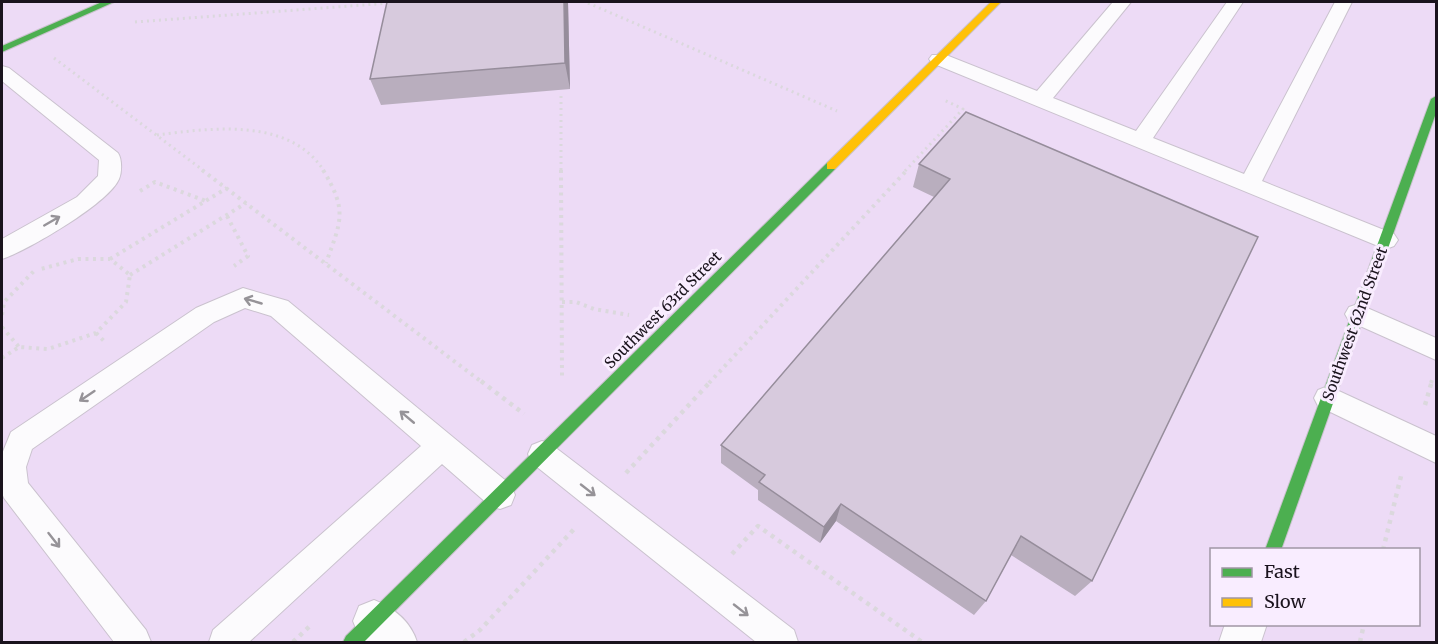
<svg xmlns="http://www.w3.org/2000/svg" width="1438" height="644" viewBox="0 0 1438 644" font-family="Merriweather,serif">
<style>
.built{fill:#eddbf6;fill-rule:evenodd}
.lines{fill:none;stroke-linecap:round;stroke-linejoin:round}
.lane-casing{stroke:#cac2ce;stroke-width:2}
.street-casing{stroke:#cac2ce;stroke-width:2}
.fast-casing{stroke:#cac2ce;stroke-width:2}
.slow-casing{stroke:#cac2ce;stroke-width:2}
.path-far2{stroke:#dbd8dd;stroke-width:3;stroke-dasharray:2 4;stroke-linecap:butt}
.path-far1{stroke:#dbd8dd;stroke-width:4;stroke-dasharray:3 4.5;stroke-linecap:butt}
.path{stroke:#dbd8dd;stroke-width:4.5;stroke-dasharray:4 5;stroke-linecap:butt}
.lane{fill:#fcfbfd;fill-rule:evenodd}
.street{fill:#fcfbfd;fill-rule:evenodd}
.fast{fill:#4caf50;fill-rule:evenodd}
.slow{fill:#ffc107;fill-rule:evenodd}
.wall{fill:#b9aebe}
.shaded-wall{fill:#968d9b}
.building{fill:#d7cadd;stroke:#968d9b;stroke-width:1.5}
.oneway{stroke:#969398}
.labels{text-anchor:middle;stroke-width:6;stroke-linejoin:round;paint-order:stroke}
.street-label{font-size:15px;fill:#1a131d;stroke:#f9edff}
</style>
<rect width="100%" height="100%" fill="#eee3f4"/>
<path class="built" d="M2 2H1436V642H2ZM1212 550H1418V624H1212Z"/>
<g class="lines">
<defs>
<path id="lane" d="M1113 2H1131L1053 98 1136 131 1227 2H1243L1153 138 1244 174 1335 2H1352L1262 181 1394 234 1398 240 1394 246 1386 249 1378 246 932 63 929 59 932 55H946L1037 91Z
M2 66 9 68 118 153C122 159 122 172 119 179 109 203 27 251 2 259V239L77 197 98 176 99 160 2 81Z
M243 288 288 301 511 485 515 495 511 505 500 509 489 505 442 464 249 642H209L213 630 421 446 271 316 245 308 214 322 32 449 26 467 28 483 146 630 151 642H114L4 498 2 493V454L11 432 196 308Z
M1358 304 1436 338V360L1349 321 1345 314 1349 307Z
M1328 386 1436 436V463L1318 406 1314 398 1318 390Z
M542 441 552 445 794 630 798 642H756L532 463 528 454 532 445Z"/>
<path id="street" d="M374 600C394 608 411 622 417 642H366L359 636 353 621 359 606Z
M1225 624H1267L1261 642H1219Z"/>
<path id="fast" d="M102 2H114L2 52V46Z
M1436 96V113L1281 550H1265L1431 99Z
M831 162 835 163V169L364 642H343L346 636 827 163Z"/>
<path id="slow" d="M991 2H1001L835 169H827V163Z"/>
</defs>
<use href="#lane" class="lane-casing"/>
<use href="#street" class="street-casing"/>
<use href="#fast" class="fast-casing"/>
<use href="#slow" class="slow-casing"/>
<path class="path-far2" d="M588 3 837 111
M135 22 390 3
M54 58 204 171
M561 96V171
M157 135C211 128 290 117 324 171
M905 171 963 109 944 100"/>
<path class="path-far1" d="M202 170 483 383
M323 170C348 211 341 221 326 263
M561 170 562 376
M140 191 155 182 206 201
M227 216 248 256 234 266
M110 259 227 188
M130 275 246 203
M562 302H576L594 309 629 315
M2 315 4 302 34 271
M2 327 19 347
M96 333 106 343
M2 358 19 347 48 349 96 333 126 302 130 275 110 259H78L41 269
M709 383 907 170
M1431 383 1432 380"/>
<path class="path" d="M481 381 524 414
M1425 405 1432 381
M626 473 711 381
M1383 550 1402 472
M732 554 758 526 922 642
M293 642 312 624
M464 642 480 630 576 527
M1360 642 1364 624"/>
<use href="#lane" class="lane"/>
<use href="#street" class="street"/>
<use href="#fast" class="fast"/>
<use href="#slow" class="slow"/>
</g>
<path class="wall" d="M568 2 570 89 381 105 370 79Z
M966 112 1092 581 1075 596 1011 555 986 601 974 615 836 521 820 543 758 500V490L721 463V445L934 197 913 187 919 164Z"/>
<path class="shaded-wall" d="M564 2H568L570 89 565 63Z
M841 504 836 521 820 543 824 527Z"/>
<path class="building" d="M387 2H564L565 63 370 79Z
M966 112 1258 237 1092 581 1021 536 986 601 841 504 824 527 759 482 765 475 721 445 950 179 919 164Z"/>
<defs><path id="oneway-shaft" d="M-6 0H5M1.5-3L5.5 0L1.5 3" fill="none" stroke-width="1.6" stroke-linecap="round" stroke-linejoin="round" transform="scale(1.5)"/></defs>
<g class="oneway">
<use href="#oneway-shaft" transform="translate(52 221) rotate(-30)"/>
<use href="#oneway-shaft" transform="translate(253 301) rotate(-164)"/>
<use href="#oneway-shaft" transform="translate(87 396) rotate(146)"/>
<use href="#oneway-shaft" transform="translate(407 417) rotate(-140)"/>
<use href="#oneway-shaft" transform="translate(588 490) rotate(38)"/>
<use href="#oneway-shaft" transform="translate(54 540) rotate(52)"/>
<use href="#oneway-shaft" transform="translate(741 610) rotate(38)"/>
</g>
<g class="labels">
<g class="street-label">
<text transform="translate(663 310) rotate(-45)" y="5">Southwest 63rd Street</text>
<text transform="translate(1355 324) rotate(-70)" y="5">Southwest 62nd Street</text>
</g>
</g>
<rect width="1438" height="644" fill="none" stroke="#1a131d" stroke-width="6"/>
<rect x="1210" y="548" width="210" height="78" fill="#f9edff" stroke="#a096a5" stroke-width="1.5"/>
<rect x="1222" y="568" width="30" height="9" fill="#4caf50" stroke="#a096a5" stroke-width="1.5"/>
<text x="1264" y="578" font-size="18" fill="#1a131d">Fast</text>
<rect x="1222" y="598" width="30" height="9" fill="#ffc107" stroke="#a096a5" stroke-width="1.5"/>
<text x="1264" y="608" font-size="18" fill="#1a131d">Slow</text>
</svg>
